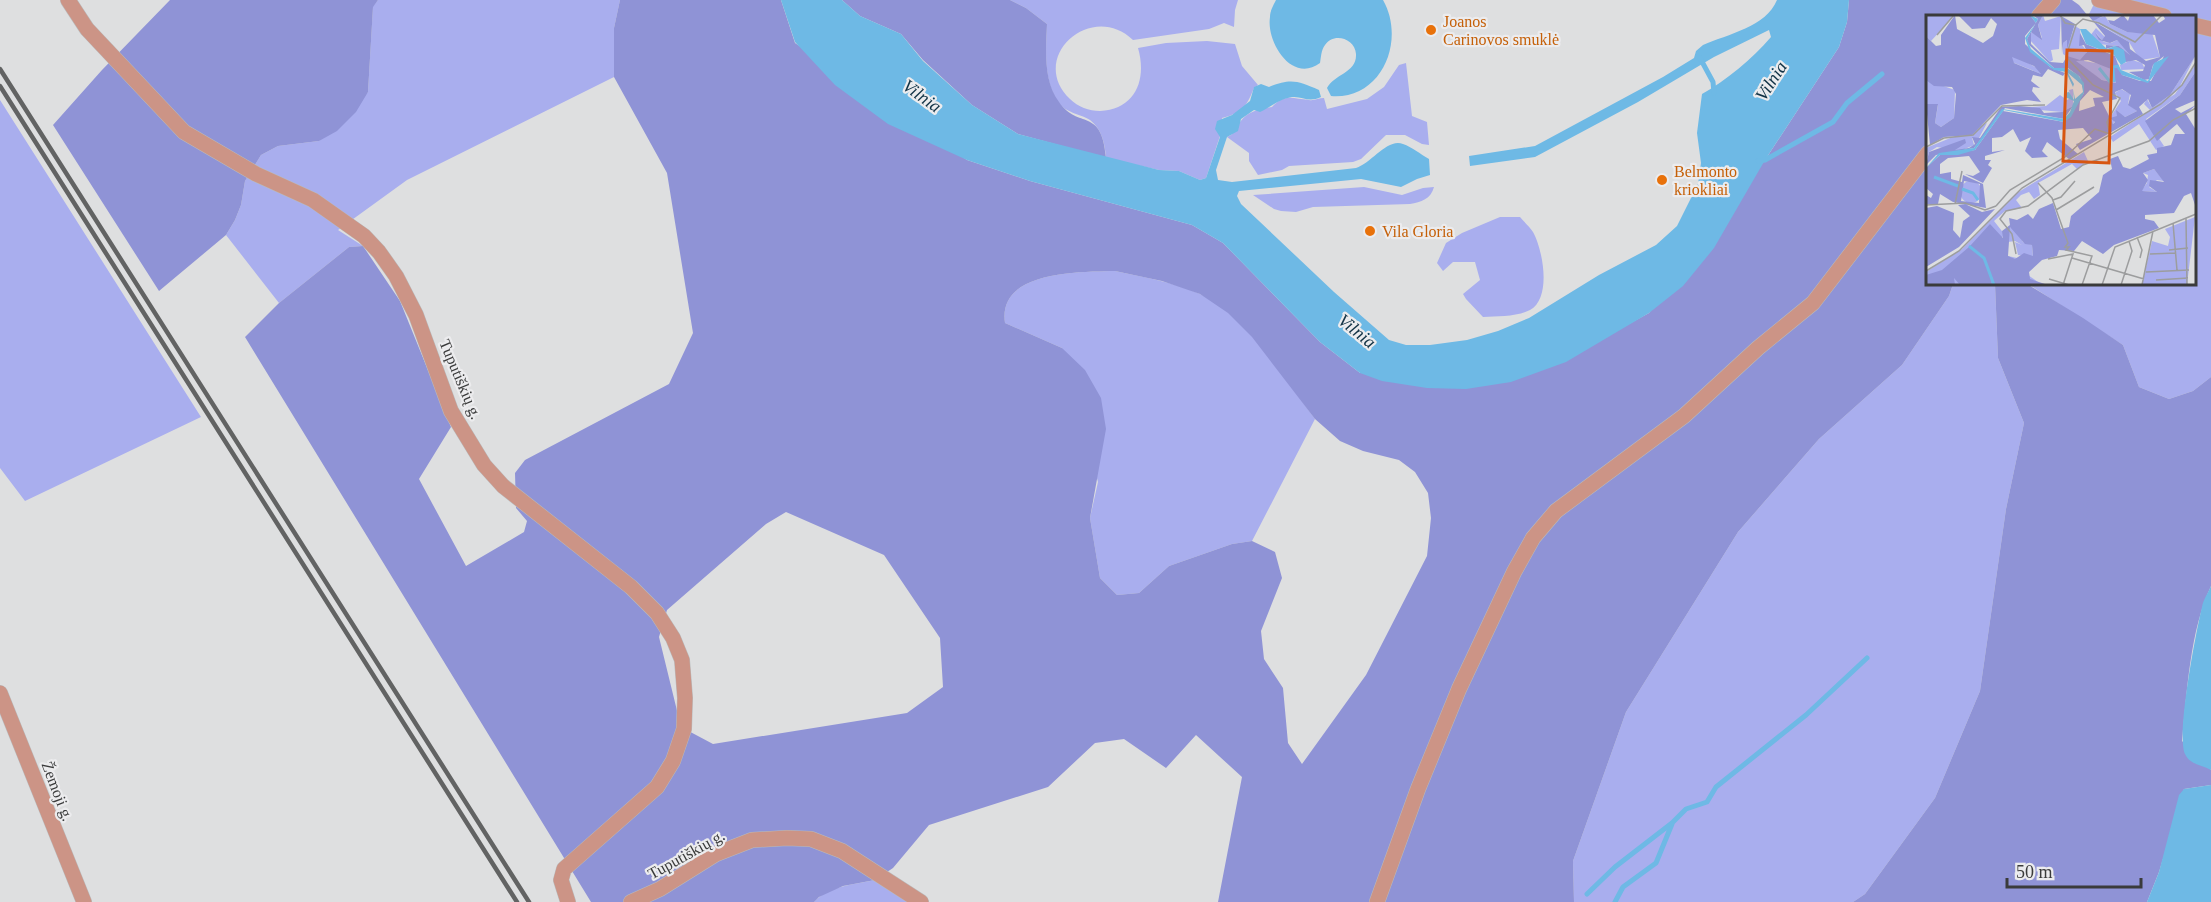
<svg xmlns="http://www.w3.org/2000/svg" width="2211" height="902" viewBox="0 0 2211 902" font-family="Georgia,serif">
<style>
.green{fill:#a9aeee}
.forest{fill:#8f93d6;fill-rule:evenodd}
.water{fill:#6eb9e5}
.lines{fill:none;stroke-linecap:round;stroke-linejoin:round}
.stream{stroke:#6eb9e5;stroke-width:5}
.minor-casing{stroke:#babbbc;stroke-width:16}
.minor{stroke:#cc9486;stroke-width:15}
.rail{stroke:#626363;stroke-width:4.5}
.food-dot{fill:#e8710a;stroke:#ececee;stroke-width:2}
.labels{text-anchor:middle;stroke-width:4.5;stroke-linejoin:round;paint-order:stroke}
.food-label{font-size:16px;fill:#c56008;stroke:#ececee;text-anchor:start}
.street-label{font-size:16px;fill:#3a3b3b;stroke:#ececee}
.water-label{font-size:18px;font-style:italic;fill:#123346;stroke:#ececee}
.inset-river{fill:none;stroke:#6eb9e5;stroke-width:3}
.inset-road{fill:none;stroke:#9c9d9e;stroke-width:1.5}
.view{fill:#d75611;fill-opacity:0.15;stroke:#d75611;stroke-width:3}
.inset-edge{fill:none;stroke:#3a3b3b;stroke-width:3}
</style>
<rect width="100%" height="100%" fill="#dedfe0"/>
<path class="green" d="M378 0H620L614 28V77L407 180 338 230 363 246 349 247 279 303 226 235 235 220 241 205 245 181 261 155 278 146 319 141 368 92 373 6Z
M1010 0H1238L1235 10 1234 27 1224 23 1209 29 1133 40C1091 0 1027 58 1070 99 1078 107 1089 111 1100 111 1136 109 1147 79 1138 48L1166 43 1207 41 1235 44 1242 66 1258 85 1254 88C1247 105 1243 113 1222 118L1220 136 1206 178 1200 180 1179 171 1159 170 1106 158C1105 144 1102 129 1090 120 1079 113 1067 114 1058 102 1043 80 1046 49 1047 24L1026 8Z
M2096 0H2211V377L2193 391 2169 399 2139 387 2123 345 2028 284H2194V16H2088Z
M1406 63 1412 116 1427 122 1429 145 1422 144 1405 135H1386L1361 159 1353 162 1289 166 1282 170 1258 175 1249 161V153L1227 137C1235 134 1236 128 1240 122 1248 111 1259 109 1272 107 1285 93 1293 99 1309 100 1314 101 1319 98 1324 98L1327 109 1367 99 1384 87 1399 65Z
M0 100 201 417 25 501 0 468Z
M1364 187 1402 195 1423 188 1434 187C1431 199 1421 202 1410 204L1313 207 1296 212 1281 211 1274 209 1253 195Z
M1500 217H1520C1524 222 1530 227 1533 232 1543 250 1552 298 1530 310 1516 317 1498 316 1483 317L1466 299 1463 294 1480 280 1475 262H1453L1443 271 1437 263 1446 243 1462 233Z
M1115 271C1143 277 1173 282 1200 294 1246 315 1285 379 1315 419L1252 541 1232 544 1169 566 1139 593 1117 595 1100 578 1090 518 1098 482 1062 348 1005 323C997 270 1081 272 1115 271Z
M1953 284H1995L1998 358 2024 423 2006 509 1980 691 1935 798 1865 894 1853 902H1574L1573 861 1626 712 1738 532 1819 439 1902 365 1949 296Z
M875 880 910 902H814C828 886 856 884 875 880Z"/>
<path class="forest" d="M170 0H378L373 7 368 92 356 112 337 131 319 141 278 146 261 155 245 181 241 205 235 220 226 235 159 291 53 125 102 70Z
M620 0H781L795 43 967 160 1030 181 1192 225 1223 243 1320 342 1360 373 1616 331 1649 313 1765 160 1839 47 1847 22 1849 0H2072L2079 5 2088 16H1928V284H1953L1949 296 1902 365 1819 439 1738 532 1626 712 1573 861 1574 902H1218L1242 777 1196 735 1166 768 1124 739 1095 743 1048 787 929 825 893 868 875 880 843 886 819 897 814 902H591L245 337 279 303 349 247 363 246 400 301 451 427 419 479 466 566 524 532 527 521 516 508 515 473 525 460 669 384 693 333 667 173 614 77V28ZM1115 271 1162 281 1200 294 1228 313 1252 337 1315 419 1340 441 1363 451 1399 460 1415 472 1428 493 1431 518 1427 556 1366 675 1302 764 1288 743 1283 688 1264 659 1261 631 1282 578 1275 552 1252 541 1232 544 1169 566 1139 593 1117 595 1100 578 1090 518 1106 429 1101 398 1085 370 1062 348 1005 323C997 270 1081 272 1115 271ZM786 512 884 555 940 638 943 687 907 713 713 744 681 727 659 637 667 610 766 524Z
M842 0H1010L1026 8 1047 24C1046 49 1043 81 1059 102 1078 130 1102 106 1106 158L1018 134 972 105 923 60 901 34 860 16Z
M1995 284H2027L2083 318 2123 345 2139 387 2169 399 2193 391 2211 377V586C2190 630 2187 692 2182 741L2211 770V785L2184 789 2159 872 2147 902H1853L1865 894 1935 798 1980 691 2006 509 2024 423 1998 358Z"/>
<path class="water" d="M781 0H842L860 16 901 34 923 61 972 105 1018 134 1159 170 1179 171 1200 180 1206 178 1220 137 1215 129 1217 121 1232 115 1250 101 1254 87 1261 84 1269 87C1291 78 1298 81 1319 90L1321 97C1308 103 1303 96 1292 97 1279 99 1271 107 1260 112L1254 110 1241 119 1238 131 1227 137 1216 170 1218 180 1232 182 1356 168C1372 163 1387 138 1403 144 1412 147 1420 154 1429 159L1430 175 1417 179 1401 187 1361 179 1239 191 1237 196 1241 204 1334 292 1389 340 1406 345H1430L1467 340 1498 331 1529 318 1599 275 1656 245 1677 226 1698 184 1701 163 1697 133 1702 94C1727 80 1752 59 1771 37L1769 30 1714 57 1638 102 1535 157 1470 166 1469 156 1535 146 1663 77 1694 58 1696 51 1703 45C1728 34 1766 27 1777 0H1849L1847 22 1839 47 1765 160 1714 248 1683 286 1649 313 1566 362 1511 382 1466 389 1427 388 1382 381 1360 373 1320 342 1223 243 1192 225 1030 181 967 160 888 124 835 85 795 42Z
M1276 0H1383C1406 40 1382 100 1331 96L1327 88C1334 74 1357 73 1356 54 1355 38 1333 32 1325 45 1321 50 1321 58 1320 63 1292 84 1266 42 1270 17 1270 11 1273 6 1276 0Z
M2211 586V770C2202 765 2190 765 2185 754 2176 735 2196 632 2202 607 2203 600 2208 593 2211 586Z
M2211 785V902H2147L2159 872 2179 795 2184 789Z"/>
<g class="lines">
<path class="stream" d="M1700 58 1713 82 1714 93
M1758 161 1765 160 1833 122 1847 103 1882 74
M1587 894 1615 867 1672 823 1686 809 1707 802 1716 787 1806 715 1867 658
M1615 902 1623 887 1656 863 1672 824"/>
<defs>
<path id="minor" d="M68 0 87 29 184 132 256 174 313 200 364 236 379 252 396 276 416 315 451 411 484 465 503 486 631 587 657 613 673 638 682 660 685 698 684 729 673 761 657 787 564 869 561 880 568 902
M2099 0 2164 16
M2039 16 2053 0
M2194 25 2211 29
M0 693 84 902
M631 902 660 889 716 854 752 840 787 838 811 839 842 851 921 902
M1377 902 1418 789 1459 689 1514 572 1533 538 1556 511 1684 416 1758 348 1813 303 1928 153"/>
</defs>
<use href="#minor" class="minor-casing"/>
<use href="#minor" class="minor"/>
<path class="rail" d="M0 69 529 902
M0 86 517 902"/>
</g>
<g class="food-dot">
<circle cx="1431" cy="30" r="6"/>
<circle cx="1662" cy="180" r="6"/>
<circle cx="1370" cy="231" r="6"/>
</g>
<g class="labels">
<g class="food-label">
<text x="1443" y="27">Joanos<tspan x="1443" dy="18">Carinovos smuklė</tspan></text>
<text x="1674" y="177">Belmonto<tspan x="1674" dy="18">kriokliai</tspan></text>
<text x="1382" y="237">Vila Gloria</text>
</g>
<g class="street-label">
<text transform="translate(461 379) rotate(67)" y="6">Tuputiškių g.</text>
<text transform="translate(58 791) rotate(69)" y="6">Žemoji g.</text>
<text transform="translate(686 854) rotate(-29)" y="6">Tuputiškių g.</text>
</g>
<g class="water-label">
<text transform="translate(1771 81) rotate(-57)" y="6">Vilnia</text>
<text transform="translate(922 96) rotate(36)" y="6">Vilnia</text>
<text transform="translate(1357 331) rotate(39)" y="6">Vilnia</text>
</g>
</g>
<g transform="translate(1926 15)">
<rect width="270" height="270" fill="#dedfe0"/>
<path d="M0 0H29L5 26 0 21ZM117 0 119 6 135 1 133 34 125 35 127 45 124 47 104 25 105 17 116 23 112 10ZM179 1 184 9 201 17 226 18 234 42 214 45 203 27 167 5ZM149 11 154 14 155 29 161 36 158 46 181 50 189 59 190 68 176 65 137 39V28L141 25V31ZM170 13 179 22 176 25 170 18 173 23 178 27 185 28 191 25 201 34 204 40 193 31 172 29 164 21ZM270 40 253 73 243 83 225 96 218 89 221 84 226 93 244 80ZM92 42 114 55 115 59 86 47V42ZM206 45 216 48 219 54 195 55 194 50ZM270 49V56L254 80 220 104 238 131 230 135 213 109 187 127 184 122 249 79ZM0 65 29 75 28 103 15 112 9 108 12 90 0 89ZM147 74V91L136 97 93 93 120 91 134 80 141 85 145 83 143 75ZM195 74 204 79 202 89 211 96 199 102 193 99 187 109 183 104 195 86 189 78ZM61 108 53 123H46L48 130 34 136 11 132 3 137 0 148V133ZM158 137 162 146 151 154 146 149 112 168 114 180 108 184 103 177 95 180 90 185 96 193 79 196 68 206 79 220 75 223 82 241 91 243 102 260 116 270H0V257L36 234 91 178ZM228 154 238 166 231 165 223 172 231 177 215 176 221 168 222 160 217 158ZM34 177a11 11 0 1 1 22 0a11 11 0 1 1-22 0ZM269 202 261 270H216L226 226 242 231 244 222 239 214ZM84 212 91 215 97 227 106 230 107 242 92 240 89 227 96 230 89 226 82 227Z" fill="#a9aeee"/>
<path d="M29 0 31 14 57 28 67 21 71 9 65 3 59 13 46 14 32 0H104L110 8 99 21V29L124 52 139 58 137 61 122 54 116 62 107 60 105 66 114 73 107 72 106 76 115 87 101 85 75 90 46 120 18 122 4 130 0 89H12L9 108 15 112 28 103 30 79 26 72 8 71 0 65V21L10 31 15 30V20ZM86 42 108 51 115 59 88 48ZM107 0H117L112 10 116 25 105 17V29L124 47 137 48 141 41 154 45 161 37 158 30 153 31 154 18 160 29 189 41 196 60 214 66H225L238 41 227 50 223 64 218 65 203 57 217 56 219 50 210 45 200 47 189 31 180 34V30L193 31 204 40 191 25 184 28 173 25 169 18 176 25 179 21 162 0H179L167 6 203 27 204 34 220 46 234 42 229 20 201 17 184 9 182 5 188 6 197 0 202 6 204 0H227L233 8 239 4 237 0H270V40L244 80 226 93 222 84 213 92 217 99 154 135 150 129 166 124 157 113 132 115 134 124 152 139 143 144 121 127 116 136 122 142 106 143 99 136 105 122 94 127 87 114 76 122 66 123V137L79 135 59 141V145H65L62 150 66 153 57 168 39 159 47 161 54 157 43 141 22 143 14 149V159L25 157V164L36 167 37 160 57 169 60 193 27 187 14 179 12 189H0V180L5 183 7 179 0 173V153L14 140 49 135 77 96 138 107 158 78 154 62 142 53H128L102 29 101 24 112 4ZM162 45 185 54 190 68 176 65 150 46ZM196 74 205 80 202 90 211 96 199 102 190 95 191 101 184 103 189 107 187 109 176 87 191 84 189 77ZM164 75 178 82 167 83 169 91 153 96 154 86ZM38 166 54 169 53 188 35 186ZM135 1 149 9 141 34V25L137 28 136 39ZM270 56V85L249 94 255 98 270 90 260 99 270 115V193L265 178 258 181 248 198 219 200V204L228 206 233 213 188 230 177 239 156 226 148 236 133 235 131 241 116 245 103 257 104 264 122 270H69L64 257 66 270H34L28 263 29 270H0V260L16 255 43 232 47 234 44 231 64 209 77 223 76 216 84 210 83 203 91 205 102 199 107 204 113 194 127 188 135 214 143 212 145 201 173 177 177 160 186 154 184 144 192 141 197 152 204 154 223 144 221 140 231 138V133L245 130 249 119H259L251 109 231 126 219 106 254 80ZM228 154 238 167 224 165 223 171 231 177 216 176 222 165 217 158ZM84 212 99 229 106 230 107 241 98 238 89 244 82 241ZM93 91 114 93 118 98 136 97 147 91 138 104 79 93 48 133 10 140 0 150 3 137 39 124 40 128 29 135 43 133 49 129 46 122 54 123 75 92ZM39 189 56 197 69 194 33 232 0 252V193L11 191 28 198 27 215 34 223 37 206 44 201 32 190Z" fill="#8f93d6" fill-rule="evenodd"/>
<path d="M104 0 112 4 101 24 105 34 128 53H141L152 60 158 68V78L145 102 138 107 78 95 49 135 32 140H14L0 153 13 138 48 133 76 94 138 104 144 97 148 86 139 82 138 78 143 77 148 85 147 74 149 84 157 77 156 70 142 58 148 69 147 72 140 57 128 55 104 37 99 23 110 8ZM154 14H160L181 34 189 31 198 35 200 47 195 50 188 40 160 29ZM243 41 222 68 196 60 191 53 193 51 195 55 222 66 228 48Z" fill="#6eb9e5"/>
<path class="inset-river" d="M173 53 185 68M188 67 187 52 193 51M8 162 32 171M36 174 47 178 52 185M43 231 58 243 68 270"/>
<path class="inset-road" d="M134 0 139 8 150 10M11 20 28 0M0 132 18 123 47 120 76 91 119 90M112 168 126 183 142 228 139 232H143L140 235 166 241 156 270M127 185 135 182 149 166M29 189 36 156M0 190 39 188 59 195 70 191M70 191 84 175 139 142 169 114 184 119 181 107 194 83 167 70 140 42 150 10 157 4 173 8 209 27 236 0M130 195 168 172M260 203 261 270M247 208 251 255M211 222 216 235 214 243M243 235 262 233M90 239 86 219 74 204 80 196 102 191 157 150 223 126 247 105 270 93M224 239 250 238M146 243 218 264M122 244 147 239 137 270M0 256 33 236 96 173 235 89 256 70 270 47M220 257 263 255M123 264 143 270M230 265 262 263M176 270 189 232 270 199M195 270 206 236 203 226M216 270 227 216"/>
<path class="view" d="M141 35 186 36 183 148 137 146Z"/>
<rect width="270" height="270" class="inset-edge"/>
</g>
<path d="M2007 878v9h134v-9" fill="none" stroke="#3a3b3b" stroke-width="3"/>
<text x="2016" y="878" font-size="18" fill="#3a3b3b" stroke="#ececee" stroke-width="4.5" paint-order="stroke">50 m</text>
</svg>
